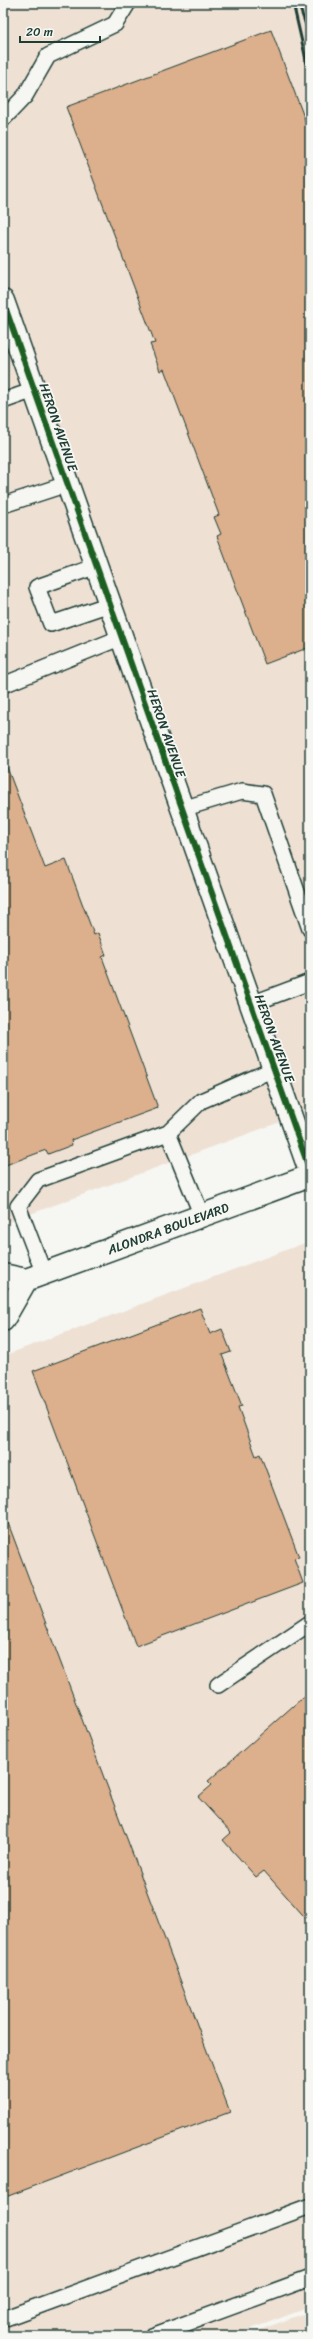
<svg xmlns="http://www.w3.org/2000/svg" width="313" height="2339" viewBox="0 0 313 2339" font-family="Sriracha,sans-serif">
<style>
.built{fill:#eee1d4}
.building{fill:#dcaf8d;stroke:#1f3d34}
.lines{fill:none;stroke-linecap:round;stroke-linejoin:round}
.service-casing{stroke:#1f3d34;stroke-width:18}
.minor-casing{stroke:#1f3d34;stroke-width:25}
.secondary-casing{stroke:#1f3d34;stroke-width:25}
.service{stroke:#f6f6f2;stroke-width:15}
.minor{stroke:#f6f6f2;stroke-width:22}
.secondary{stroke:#f6f6f2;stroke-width:22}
.rail{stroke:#1f3d34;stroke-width:3}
.cycleway-casing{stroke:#f6f6f2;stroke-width:8}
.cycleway{stroke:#1b5e20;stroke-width:6}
.labels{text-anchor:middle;stroke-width:3.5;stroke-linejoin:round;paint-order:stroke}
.street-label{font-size:13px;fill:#1f3d34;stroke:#f6f6f2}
</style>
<rect width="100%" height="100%" fill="#f6f6f2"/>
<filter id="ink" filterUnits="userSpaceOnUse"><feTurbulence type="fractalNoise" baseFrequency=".025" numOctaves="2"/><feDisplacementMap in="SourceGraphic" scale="8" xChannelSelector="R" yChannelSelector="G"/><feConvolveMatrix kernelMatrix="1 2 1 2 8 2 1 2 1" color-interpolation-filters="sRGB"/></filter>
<g filter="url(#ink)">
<path class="built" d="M3 3H310V1111L3 1224Z
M310 1241V2307L232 2336H3V1356Z
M310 2311V2336H244Z"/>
<path class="building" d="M271 30 310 133V647L265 664 217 536 221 534 214 517 219 515 164 369 160 371 150 344 155 343 66 107Z
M3 762H5L45 868 66 860 94 935 98 933 106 955 102 957 158 1108 71 1140 72 1145 48 1154 46 1150 3 1166Z
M200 1308 210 1334 222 1329 231 1352 222 1355 242 1406 238 1407 256 1456 260 1454 299 1557 294 1558 303 1583 136 1646 33 1371Z
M3 1515H5L230 2112 3 2198Z
M310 1691V1923L264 1871 256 1877 223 1840 231 1833 198 1797 212 1785 208 1781Z"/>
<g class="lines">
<defs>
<path id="service" d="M3 119 25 96 48 56 115 24 128 3
M3 401 34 390
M3 505 67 484
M97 566 37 587 51 624 110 604
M3 685 122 637
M182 809 242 791 263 794 310 929
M251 1004 310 982
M168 1133 201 1101 274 1069
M44 1274 18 1206 38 1180 168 1133 202 1216
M218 1685 310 1623
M3 2319 310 2206
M152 2336 310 2278"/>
<path id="minor" d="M3 301 310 1171"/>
<path id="secondary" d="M3 1275 26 1280 310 1176
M3 1320 26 1280"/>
</defs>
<use href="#service" class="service-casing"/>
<use href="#minor" class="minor-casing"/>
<use href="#secondary" class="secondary-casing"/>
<use href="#service" class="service"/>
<use href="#minor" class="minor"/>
<use href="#secondary" class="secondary"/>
<path class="rail" d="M293 3 310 77
M298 3 310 36"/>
<defs>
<path id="cycleway" d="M3 301 310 1171"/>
</defs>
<use href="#cycleway" class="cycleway-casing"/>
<use href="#cycleway" class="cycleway"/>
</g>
</g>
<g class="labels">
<g class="street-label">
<text transform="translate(59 427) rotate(71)" y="5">HERON AVENUE</text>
<text transform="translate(167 733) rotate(71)" y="5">HERON AVENUE</text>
<text transform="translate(275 1038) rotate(70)" y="5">HERON AVENUE</text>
<text transform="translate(168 1228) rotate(-20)" y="5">ALONDRA BOULEVARD</text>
</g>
</g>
<rect width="313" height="2339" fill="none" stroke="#f6f6f2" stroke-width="16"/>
<rect x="8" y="8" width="297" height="2323" fill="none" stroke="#1f3d34" stroke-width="1.5" filter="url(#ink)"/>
<path d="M20 36v6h80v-6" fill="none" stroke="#1f3d34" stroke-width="2"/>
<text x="26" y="36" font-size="12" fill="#1f3d34" stroke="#f6f6f2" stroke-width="3" paint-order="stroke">20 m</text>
</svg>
